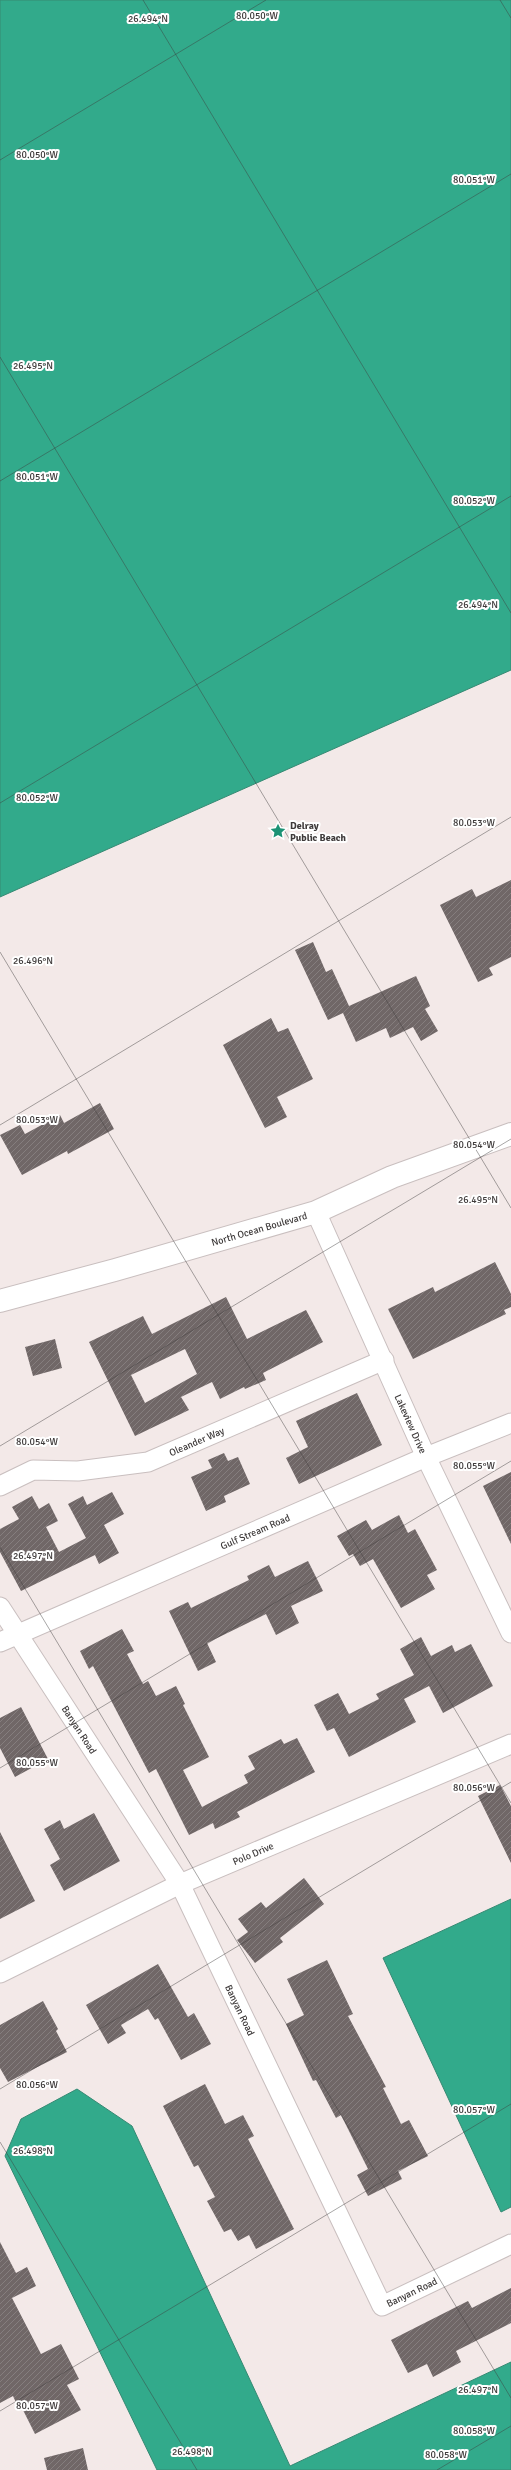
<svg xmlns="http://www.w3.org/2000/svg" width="511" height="2470" viewBox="0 0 511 2470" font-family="Signika,sans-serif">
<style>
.water{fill:#32aa8b;stroke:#368973}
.building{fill:url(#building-hatch);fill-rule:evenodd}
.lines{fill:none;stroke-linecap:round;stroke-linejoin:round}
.minor-casing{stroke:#c9bfbf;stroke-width:21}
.secondary-casing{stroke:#c9bfbf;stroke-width:24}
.minor{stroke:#fff;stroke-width:19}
.secondary{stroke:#fff;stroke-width:22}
.ticks{fill:none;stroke:#3f3b3b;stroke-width:1;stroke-opacity:0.45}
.labels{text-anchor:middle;stroke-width:4;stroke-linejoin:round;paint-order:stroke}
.poi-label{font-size:10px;font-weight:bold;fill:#3f3b3b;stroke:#fff;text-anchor:start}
.street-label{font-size:10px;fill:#3f3b3b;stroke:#fff}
.ticks-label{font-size:10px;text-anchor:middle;fill:#3f3b3b;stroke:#fff;stroke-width:4;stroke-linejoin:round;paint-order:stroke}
</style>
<defs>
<pattern id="building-hatch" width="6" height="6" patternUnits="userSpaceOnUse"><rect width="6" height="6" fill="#706767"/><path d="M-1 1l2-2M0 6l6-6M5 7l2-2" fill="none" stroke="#857e7e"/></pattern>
</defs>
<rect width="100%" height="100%" fill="#f3e9e8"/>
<path class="water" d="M0 0H511V670L0 897Z
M511 1899V2207L501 2212 383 1958Z
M77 2089 132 2126 290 2466 511 2362V2470H157L5 2156 21 2119Z"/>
<path class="building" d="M511 880V957L489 968 493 975 478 982 440 905 472 889 476 897Z
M313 942 326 972 332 969 349 1006 416 976 430 1006 425 1009 438 1031 421 1041 413 1027 390 1038 386 1028 356 1042 343 1013 328 1020 295 950Z
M271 1018 278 1032 288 1028 313 1079 277 1097 287 1117 265 1128 223 1045Z
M100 1103 114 1129 68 1154 67 1151 22 1175 0 1135 20 1125 25 1134 60 1115 64 1123Z
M495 1262 511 1294V1307L504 1310 506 1314 413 1359 388 1309 433 1287 435 1292Z
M226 1297 247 1339 306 1310 323 1342 263 1373 266 1380 245 1389 244 1387 220 1399 212 1382 181 1397 189 1410 135 1436 89 1342 143 1316 152 1334ZM185 1349 197 1374 145 1403 131 1375Z
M55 1339 62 1368 33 1376 25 1347Z
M357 1393 382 1445 299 1484 286 1458 308 1447 296 1421Z
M224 1453 228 1461 238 1457 250 1484 224 1496 226 1502 206 1511 191 1477 212 1468 208 1460Z
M511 1472V1544L483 1486Z
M112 1492 124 1514 104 1525 119 1553 99 1564 95 1555 21 1591 0 1552V1529L19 1519 12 1507 32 1496 39 1509 49 1503 58 1521 46 1527 59 1552 86 1538 68 1504 83 1496 87 1505Z
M399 1515 408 1533 415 1529 437 1570 427 1575 435 1589 401 1608 373 1559 360 1566 353 1554 349 1556 337 1536 366 1520 372 1530Z
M308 1561 323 1591 291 1606 299 1623 276 1635 266 1614 207 1643 216 1662 198 1671 169 1611 188 1602 191 1608 249 1580 247 1576 269 1565 275 1577Z
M122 1629 134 1651 127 1654 143 1684 148 1681 156 1696 176 1686 185 1704 183 1705 209 1757 183 1770 202 1807 248 1783 244 1775 255 1769 248 1756 281 1739 284 1744 297 1738 315 1772 237 1812 240 1817 215 1829 213 1823 189 1835 156 1769 149 1773 93 1666 89 1669 80 1651Z
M421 1637 431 1656 452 1645 455 1652 471 1644 493 1686 443 1713 429 1686 404 1699 416 1722 349 1757 334 1728 327 1731 314 1705 338 1693 349 1714 379 1699 376 1694 414 1675 400 1649Z
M21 1707 48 1759 15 1777 0 1748V1718Z
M500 1785 511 1806V1863L478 1796Z
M94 1813 120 1861 64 1891 50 1865 60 1859 44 1829 60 1820 64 1829Z
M0 1832 35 1901 0 1919Z
M304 1878 324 1904 280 1938 283 1942 255 1963 237 1940 248 1932 238 1919 261 1902 266 1908Z
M327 1960 353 2014 348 2016 386 2087 383 2088 401 2124 409 2120 428 2156 398 2171 402 2179 368 2196 357 2175 368 2169 341 2115 336 2118 316 2080 313 2081 286 2024 304 2015 287 1979Z
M158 1964 188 2017 194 2013 211 2044 181 2060 158 2018 155 2020 148 2009 121 2025 126 2033 108 2044 86 2005Z
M43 2001 58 2029 56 2031 67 2052 8 2082 0 2068V2025Z
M205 2084 225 2124 243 2115 254 2136 248 2139 294 2229 256 2249 249 2235 238 2241 231 2229 224 2232 207 2201 215 2197 198 2165 194 2167 163 2106Z
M0 2242 16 2273 27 2267 36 2286 12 2298 41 2354 61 2344 79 2379 67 2385 81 2410 35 2434 21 2406 18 2407 13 2396 0 2403Z
M511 2288V2323L456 2351 461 2362 433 2377 427 2364 408 2373 391 2340 468 2301 472 2308Z
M83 2448 88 2470H47L44 2458Z"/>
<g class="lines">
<defs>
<g id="minor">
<path id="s1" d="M316 1212 426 1457 511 1633"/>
<path id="s2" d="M0 1486 33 1470 78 1471 148 1462 384 1360"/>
<path id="s3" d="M0 1607 180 1884 382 2306 511 2244"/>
<path id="s4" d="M0 1642 426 1457 511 1423"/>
<path id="s5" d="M0 1973 180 1884 511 1744"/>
</g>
<g id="secondary">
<path id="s6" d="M0 1301 115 1270 316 1212 392 1177 511 1134"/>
</g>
</defs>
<use href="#minor" class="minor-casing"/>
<use href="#secondary" class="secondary-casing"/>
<use href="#minor" class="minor"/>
<use href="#secondary" class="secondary"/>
</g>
<path class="ticks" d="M143 0 511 613M500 0 511 18M0 160 266 0M0 357 511 1208M0 481 511 174M0 803 511 496M0 952 511 1803M0 1125 511 817M0 1446 511 1139M0 1547 511 2398M0 1768 511 1461M0 2089 511 1782M0 2142 197 2470M0 2411 511 2104M437 2470 511 2426"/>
<defs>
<symbol id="sight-bare" viewBox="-9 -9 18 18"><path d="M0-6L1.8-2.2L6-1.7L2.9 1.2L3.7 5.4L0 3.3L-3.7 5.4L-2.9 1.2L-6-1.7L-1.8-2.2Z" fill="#1c9275" stroke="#fff" stroke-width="2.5" paint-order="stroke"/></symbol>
</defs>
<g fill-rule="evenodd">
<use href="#sight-bare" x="267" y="820" width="22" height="22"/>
</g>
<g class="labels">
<g class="poi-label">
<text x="290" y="829">Delray<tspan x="290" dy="12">Public Beach</tspan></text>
</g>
<g class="street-label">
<text dy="4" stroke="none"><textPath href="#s6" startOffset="269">North Ocean Boulevard</textPath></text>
<text dy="4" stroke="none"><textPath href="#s1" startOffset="232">Lakeview Drive</textPath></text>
<text dy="4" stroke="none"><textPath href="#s2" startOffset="205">Oleander Way</textPath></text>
<text dy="4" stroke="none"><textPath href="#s4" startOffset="278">Gulf Stream Road</textPath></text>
<text dy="4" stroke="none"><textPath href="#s3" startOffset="146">Banyan Road</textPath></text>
<text dy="4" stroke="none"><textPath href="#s5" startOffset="280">Polo Drive</textPath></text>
<text dy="4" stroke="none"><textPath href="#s3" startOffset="470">Banyan Road</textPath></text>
<text dy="4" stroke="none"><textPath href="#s3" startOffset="831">Banyan Road</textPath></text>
</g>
</g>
<g class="ticks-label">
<text x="257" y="19">80.050°W</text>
<text x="148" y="22">26.494°N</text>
<text x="37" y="158">80.050°W</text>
<text x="474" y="183">80.051°W</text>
<text x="33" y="369">26.495°N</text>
<text x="37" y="480">80.051°W</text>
<text x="474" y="504">80.052°W</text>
<text x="478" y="608">26.494°N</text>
<text x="37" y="801">80.052°W</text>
<text x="474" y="826">80.053°W</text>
<text x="33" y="964">26.496°N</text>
<text x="37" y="1123">80.053°W</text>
<text x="474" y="1148">80.054°W</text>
<text x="478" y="1203">26.495°N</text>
<text x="37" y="1445">80.054°W</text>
<text x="474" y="1469">80.055°W</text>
<text x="33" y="1559">26.497°N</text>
<text x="37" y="1766">80.055°W</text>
<text x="474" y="1791">80.056°W</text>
<text x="37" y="2088">80.056°W</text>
<text x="474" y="2113">80.057°W</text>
<text x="33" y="2154">26.498°N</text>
<text x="478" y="2393">26.497°N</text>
<text x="37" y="2409">80.057°W</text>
<text x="474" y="2434">80.058°W</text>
<text x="192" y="2455">26.498°N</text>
<text x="446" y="2458">80.058°W</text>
</g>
</svg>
